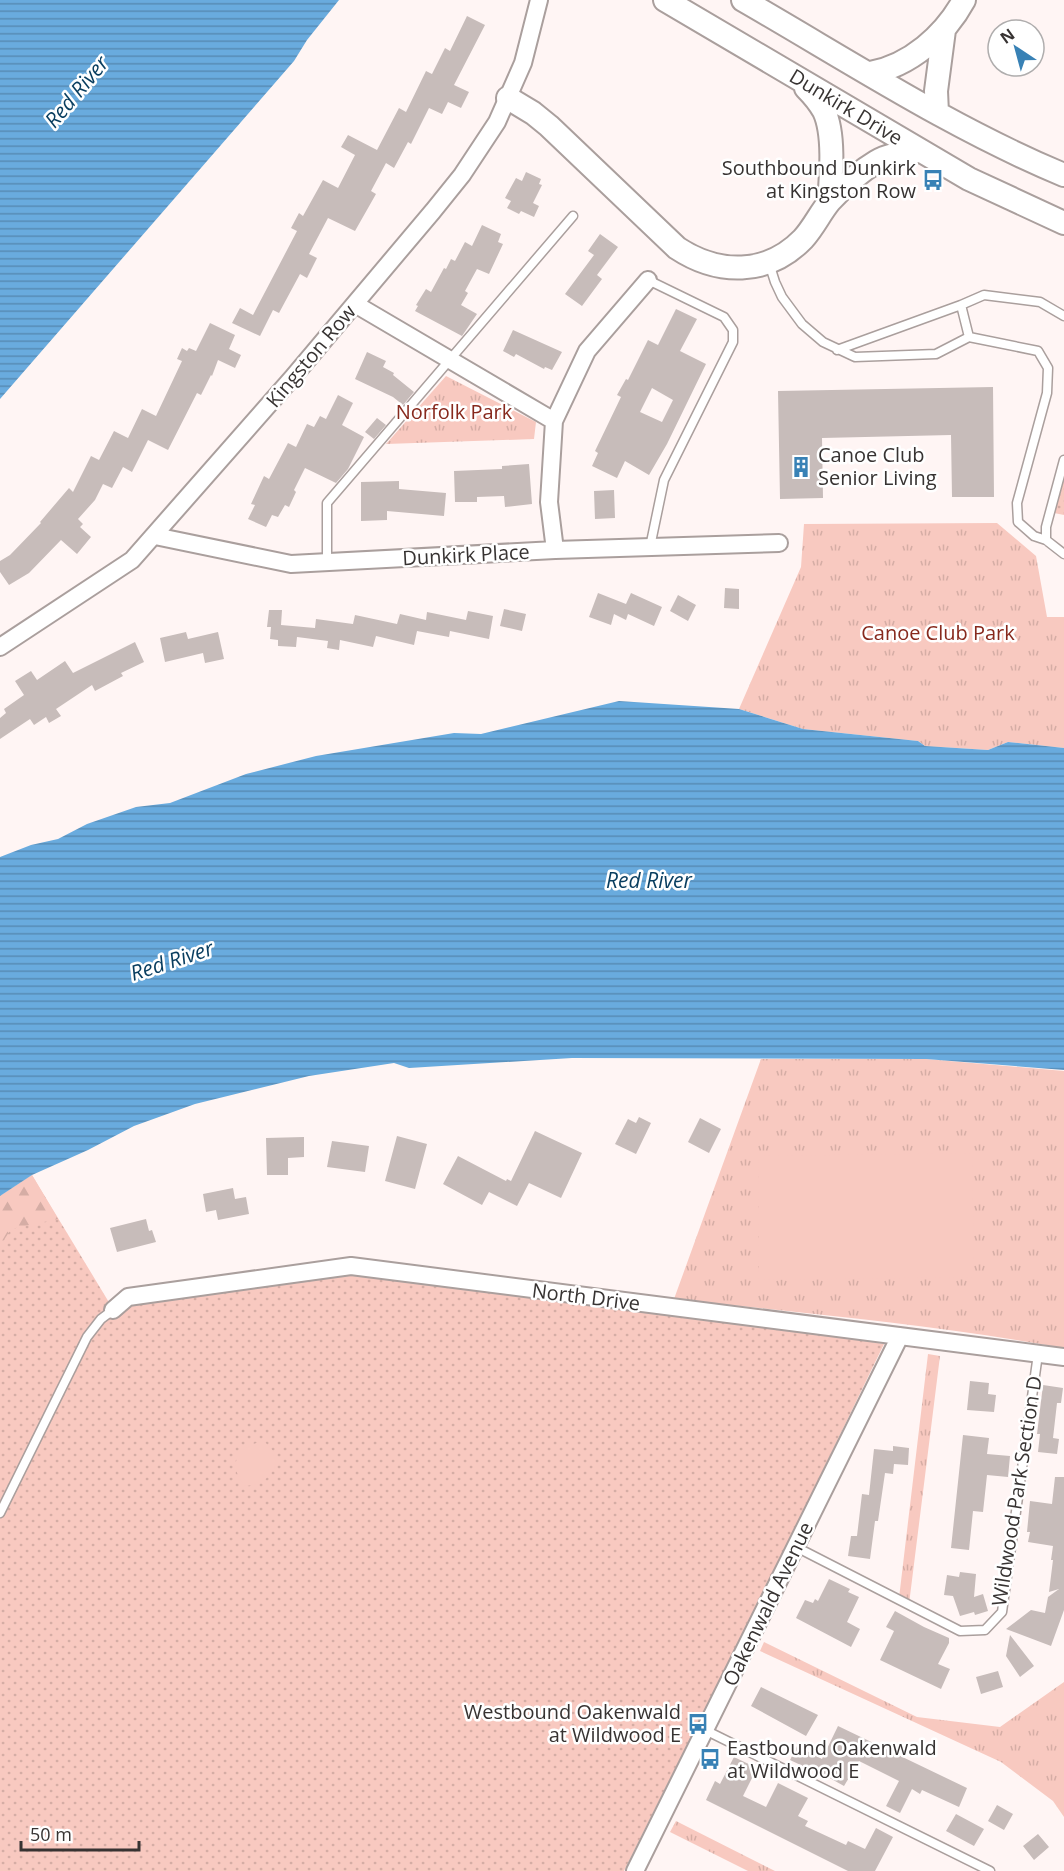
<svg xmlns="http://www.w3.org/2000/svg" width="1064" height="1871" viewBox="0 0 1064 1871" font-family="'Open Sans',sans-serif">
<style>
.grass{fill:url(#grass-dots)}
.forest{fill:url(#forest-firs)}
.park{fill:url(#park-tufts)}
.pitch{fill:#f8c9c0}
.water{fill:url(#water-rules)}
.building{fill:#c7bcba;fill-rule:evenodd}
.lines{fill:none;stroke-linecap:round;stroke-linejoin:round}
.lane-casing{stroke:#aa9f9d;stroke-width:11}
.street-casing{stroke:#aa9f9d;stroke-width:20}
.secondary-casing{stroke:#aa9f9d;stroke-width:26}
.lane{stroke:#fff;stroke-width:8}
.street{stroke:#fff;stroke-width:16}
.secondary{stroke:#fff;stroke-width:22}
.labels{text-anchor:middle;stroke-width:5;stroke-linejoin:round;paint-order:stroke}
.street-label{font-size:20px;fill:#373332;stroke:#fff}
.poi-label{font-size:20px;fill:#373332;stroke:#fff;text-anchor:end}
.park-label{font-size:20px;fill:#87291d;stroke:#fff}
.water-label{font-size:21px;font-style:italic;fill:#083d5f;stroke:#fff}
</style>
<defs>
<pattern id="grass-dots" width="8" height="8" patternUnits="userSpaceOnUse" patternTransform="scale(1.5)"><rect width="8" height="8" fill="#f8c9c0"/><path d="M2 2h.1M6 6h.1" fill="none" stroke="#d5ada5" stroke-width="1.8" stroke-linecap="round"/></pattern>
<pattern id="forest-firs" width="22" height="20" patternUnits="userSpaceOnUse" patternTransform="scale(1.5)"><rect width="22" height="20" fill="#f8c9c0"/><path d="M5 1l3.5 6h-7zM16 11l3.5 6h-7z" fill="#d5ada5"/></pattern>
<pattern id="park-tufts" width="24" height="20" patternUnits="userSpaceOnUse" patternTransform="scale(1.5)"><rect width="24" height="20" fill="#f8c9c0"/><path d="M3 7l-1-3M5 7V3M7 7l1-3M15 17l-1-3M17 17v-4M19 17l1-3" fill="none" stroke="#d5ada5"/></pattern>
<pattern id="water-rules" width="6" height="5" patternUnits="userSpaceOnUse" patternTransform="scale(1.5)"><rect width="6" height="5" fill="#69abde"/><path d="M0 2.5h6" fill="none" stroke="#578cb5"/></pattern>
</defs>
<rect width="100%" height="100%" fill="#fff5f4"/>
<path class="grass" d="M1064 479V515L1054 513Z
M32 1175 113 1309 128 1297 351 1266 671 1308 884 1344 775 1569 624 1871H0V1196Z"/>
<path class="forest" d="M32 1175 58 1219 11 1229 0 1246V1196Z"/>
<path class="park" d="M446 376 536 422 534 439 386 444Z
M997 523 1036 556 1047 617H1064V748L1008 742 988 750 925 746 918 741 803 729 739 709 801 567 804 524Z
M761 1059H926L1064 1071V1348C935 1325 805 1313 674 1299Z
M928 1354 940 1356 909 1604 899 1598Z
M764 1642 917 1717 1000 1727 1064 1682V1817L1053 1801 1001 1762 760 1651Z
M676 1821 775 1871H748L670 1832Z"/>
<path class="pitch" d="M972 1153 974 1277 759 1280 758 1156Z
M265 1442 273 1451 276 1465C267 1480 262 1485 245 1486 226 1464 238 1443 265 1442Z"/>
<path class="water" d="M0 0H339L307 40 294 61 0 399Z
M619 701 739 709 803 729 918 741 925 746 988 750 1008 742 1064 748V1070L926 1059 572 1058 409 1068 394 1063 309 1076 195 1104 134 1126 88 1150 32 1175 0 1196V857L31 845 58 839 87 824 136 807 170 803 246 774 316 756 454 733 481 734Z"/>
<path class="building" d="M467 16 485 25 454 85 469 92 461 108 448 102 442 114 429 108 411 144 408 142 394 168 386 163 371 191 376 194 355 231 328 218 309 254 317 258 307 278 300 274 279 313 273 310 260 336 232 323 240 308 253 315 297 231 291 228 299 213 303 216 323 180 338 188 355 155 341 147 348 135 377 150 399 108 406 112 426 71 432 74 445 48 450 51Z
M526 172 541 179 539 184 542 185 533 203 539 206 534 217 521 211 519 214 507 208 511 201 505 198 516 178 522 181Z
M482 225 501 234 498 242 503 244 489 274 477 269 465 291 468 293 461 305 477 314 462 336 415 311 418 306 416 305 426 289 431 292 444 268 446 269 451 259 455 261 465 242 472 246Z
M600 234 618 247 597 275 602 279 582 306 565 294 594 255 588 251Z
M676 309 697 319 680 351 706 364 667 444 649 475 625 461 617 478 592 466 598 453 595 451 621 397 617 395 626 379 628 380 648 340 658 345ZM652 388 673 400 662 422 640 412Z
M210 323 235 335 229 349 241 355 235 368 218 360 212 376 211 375 201 395 197 393 168 450 148 440 132 472 123 467 112 488 103 484 95 500 78 519 83 524 80 527 91 537 77 554 61 540 29 573 9 585 0 572V561L10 555 41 523 40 522 69 488 73 492 91 456 99 460 114 431 128 438 142 409 156 416 182 361 177 359 182 348 187 351 189 348 196 351Z
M513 330 562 352 552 370 545 367 544 369 516 354 514 357 503 351Z
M367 352 386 361 383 367 394 373 393 375 414 392 403 405 393 397 355 379Z
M993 387 994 497H952L951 435 822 438 823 498 780 499 778 391Z
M338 395 353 403 342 425 364 437 348 469 336 483 305 468 294 490 296 492 289 507 285 505 278 517 272 515 266 527 248 519 255 505 251 504 264 476 269 479 288 443 296 447 307 424 314 427 320 416 326 419Z
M377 418 386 425 374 439 365 432Z
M529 464 532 504 505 507 504 496 477 497V502H455L454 471 502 469V466Z
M399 481V489L446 493 444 516 387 511V520L361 521V482Z
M614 490 615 518 595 519 594 491Z
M725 588 739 589V609L724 608Z
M598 593 626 604 631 593 662 607 654 626 628 614 626 620 614 614 611 625 589 617Z
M678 595 696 605 688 621 670 611Z
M504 609 526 614 522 631 500 626Z
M269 610H282L281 625 315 628 316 619 353 624 355 615 397 624 400 614 426 620 427 612 466 620 468 611 493 616 489 639 450 631 449 637 417 631 414 645 376 636 373 647 340 640 339 650 327 648 328 641 297 637 296 647 278 646V640L270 639 271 627H267Z
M186 632 188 639 218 632 224 659 205 663 203 653 165 662 160 638Z
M135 642 144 662 121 673 123 676 95 691 92 685 56 709 61 716 49 723 46 717 34 725 30 719 0 739V718L6 713 4 709 24 695 15 681 31 671 37 680 65 661 73 673Z
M639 1117 651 1123 636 1154 615 1144 628 1119 636 1123Z
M700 1118 721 1129 709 1153 688 1142Z
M535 1131 582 1153 561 1198 529 1183 517 1206 489 1192 482 1205 443 1184 458 1156 506 1181 507 1179 511 1181Z
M397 1136 427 1144 415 1189 385 1181Z
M304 1137V1157L288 1158V1175H267L266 1138Z
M332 1141 369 1146 365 1172 327 1167Z
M233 1188 235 1199 246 1197 249 1214 218 1220 216 1210 206 1212 203 1194Z
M146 1219 149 1231 152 1230 156 1242 117 1252 110 1228Z
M970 1381 989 1383 988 1394 996 1395 994 1412 967 1410Z
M1043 1385 1063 1388 1061 1403H1057L1053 1438 1059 1439 1057 1454 1038 1452 1040 1434H1037Z
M963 1435 989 1438 987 1454 1010 1456 1008 1477 987 1475 983 1512 973 1511 969 1550 951 1548Z
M893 1446 909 1448 908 1465 894 1464 893 1474 885 1473 878 1521H875L870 1559 848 1556 851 1536H857L862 1494 869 1495 874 1449 893 1451Z
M1055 1477H1064V1610L1051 1646 1006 1629 1031 1610 1045 1613 1048 1597 1059 1589 1049 1592 1053 1560H1051L1053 1546 1028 1542 1030 1532H1027L1030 1501 1052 1504Z
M960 1572 976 1574 974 1597 983 1594 988 1611 975 1615 974 1612 960 1616 953 1596 944 1595 947 1575 959 1577Z
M829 1579 850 1589 848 1592 859 1597 847 1622 860 1629 851 1647 796 1618 805 1600 813 1603 815 1599 818 1601Z
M895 1611 924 1627 949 1638V1643L938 1664 950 1669 941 1689 880 1660 894 1631 886 1627Z
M1010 1635 1034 1666 1020 1677 1006 1656Z
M998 1671 1003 1687 981 1694 976 1677Z
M761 1687 818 1715 806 1736 751 1706Z
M838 1726 967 1788 959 1807 922 1790 920 1794 912 1789 900 1813 886 1806 899 1781 859 1761 844 1786 808 1766 807 1768 790 1760 797 1746 822 1759Z
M734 1757 757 1768 743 1796 766 1807 778 1783 808 1798 798 1816 808 1821 805 1826 846 1845 848 1841 865 1849 876 1828 893 1837 875 1871H848L706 1800 715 1781 720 1784Z
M997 1805 1013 1814 1004 1830 988 1821Z
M956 1814 984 1829 974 1846 946 1831Z
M1038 1834 1049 1847 1034 1860 1023 1846Z"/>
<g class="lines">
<defs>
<path id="lane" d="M769 263 775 282 782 297 802 324 823 342 855 357 936 354 969 337 1038 351 1048 368 1047 393 1017 503 1018 522 1034 536 1046 540 1064 554
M648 280 724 317 733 330V342L664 480 650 547
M961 305 984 295 1040 302 1064 316
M837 350 961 305 969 337
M1046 540V527L1064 460
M327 562V503L573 216
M0 1513 87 1337 101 1319 113 1310
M796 1547 960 1631 985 1630 1002 1612 1038 1354
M705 1730 990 1871"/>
<path id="street" d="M355 304 554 421
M155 536 291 564 555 550 779 543
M555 550 549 502 554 421 587 351 648 280
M0 647 132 560 293 377 433 211 462 175 497 122 523 63 539 0
M113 1310 128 1297 351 1266 1064 1357
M635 1871 900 1336"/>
<path id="secondary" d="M665 0 969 179 1064 223
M743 0C849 61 951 128 1064 175
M870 73C910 66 945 35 964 0
M806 88C813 95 819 102 824 111 835 134 831 177 829 202
M508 98 533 113 549 126 677 248C718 275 767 276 803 239 814 227 820 213 830 201 843 187 859 172 876 162 889 154 905 152 920 151
M937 113 936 91 944 30"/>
</defs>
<use href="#lane" class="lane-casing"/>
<use href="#street" class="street-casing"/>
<use href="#secondary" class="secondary-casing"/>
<use href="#lane" class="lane"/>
<use href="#street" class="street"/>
<use href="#secondary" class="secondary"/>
</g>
<defs>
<symbol id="bus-bare" viewBox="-9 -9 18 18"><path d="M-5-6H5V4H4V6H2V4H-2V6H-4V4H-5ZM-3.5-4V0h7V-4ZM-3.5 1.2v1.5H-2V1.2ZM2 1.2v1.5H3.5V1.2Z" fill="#3881b5" stroke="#fff" stroke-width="2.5" paint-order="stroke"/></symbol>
<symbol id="building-bare" viewBox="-9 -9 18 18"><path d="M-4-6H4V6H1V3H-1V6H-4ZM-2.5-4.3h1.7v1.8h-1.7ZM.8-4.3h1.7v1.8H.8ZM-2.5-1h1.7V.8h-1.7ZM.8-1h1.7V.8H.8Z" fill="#3881b5" stroke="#fff" stroke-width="2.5" paint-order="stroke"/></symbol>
</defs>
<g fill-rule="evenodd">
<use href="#bus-bare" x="918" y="165" width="30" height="30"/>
<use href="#building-bare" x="786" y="452" width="30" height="30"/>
<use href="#bus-bare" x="683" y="1709" width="30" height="30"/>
<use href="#bus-bare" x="695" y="1744" width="30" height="30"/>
</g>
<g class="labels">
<g class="street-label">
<text transform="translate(846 107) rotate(31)" y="7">Dunkirk Drive</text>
<text transform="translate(311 356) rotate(-50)" y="7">Kingston Row</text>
<text transform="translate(466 555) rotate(-3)" y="7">Dunkirk Place</text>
<text transform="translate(586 1297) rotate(7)" y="7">North Drive</text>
<text transform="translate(1017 1491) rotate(-81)" y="7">Wildwood Park Section D</text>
<text transform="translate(768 1604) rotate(-64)" y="7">Oakenwald Avenue</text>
</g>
<g class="poi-label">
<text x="916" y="175">Southbound Dunkirk<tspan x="916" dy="23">at Kingston Row</tspan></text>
<text x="818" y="462" text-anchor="start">Canoe Club<tspan x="818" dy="23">Senior Living</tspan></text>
<text x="681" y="1719">Westbound Oakenwald<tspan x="681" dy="23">at Wildwood E</tspan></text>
<text x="727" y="1755" text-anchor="start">Eastbound Oakenwald<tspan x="727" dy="23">at Wildwood E</tspan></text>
</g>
<g class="park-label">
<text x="454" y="419">Norfolk Park</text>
<text x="938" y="640">Canoe Club Park</text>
</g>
<g class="water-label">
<text transform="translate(77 92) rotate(-50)" y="7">Red River</text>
<text x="649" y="888">Red River</text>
<text transform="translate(172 961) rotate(-18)" y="7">Red River</text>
</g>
</g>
<g transform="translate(1016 48) rotate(324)"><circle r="28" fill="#ffffff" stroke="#afadad" stroke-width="1.5"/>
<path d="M0-4.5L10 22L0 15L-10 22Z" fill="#3881b5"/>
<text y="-9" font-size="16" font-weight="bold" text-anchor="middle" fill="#373332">N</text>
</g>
<path d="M21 1841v9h118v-9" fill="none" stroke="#373332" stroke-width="3"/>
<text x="30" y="1841" font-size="18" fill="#373332" stroke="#ffffff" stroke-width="4.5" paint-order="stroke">50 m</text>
</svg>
